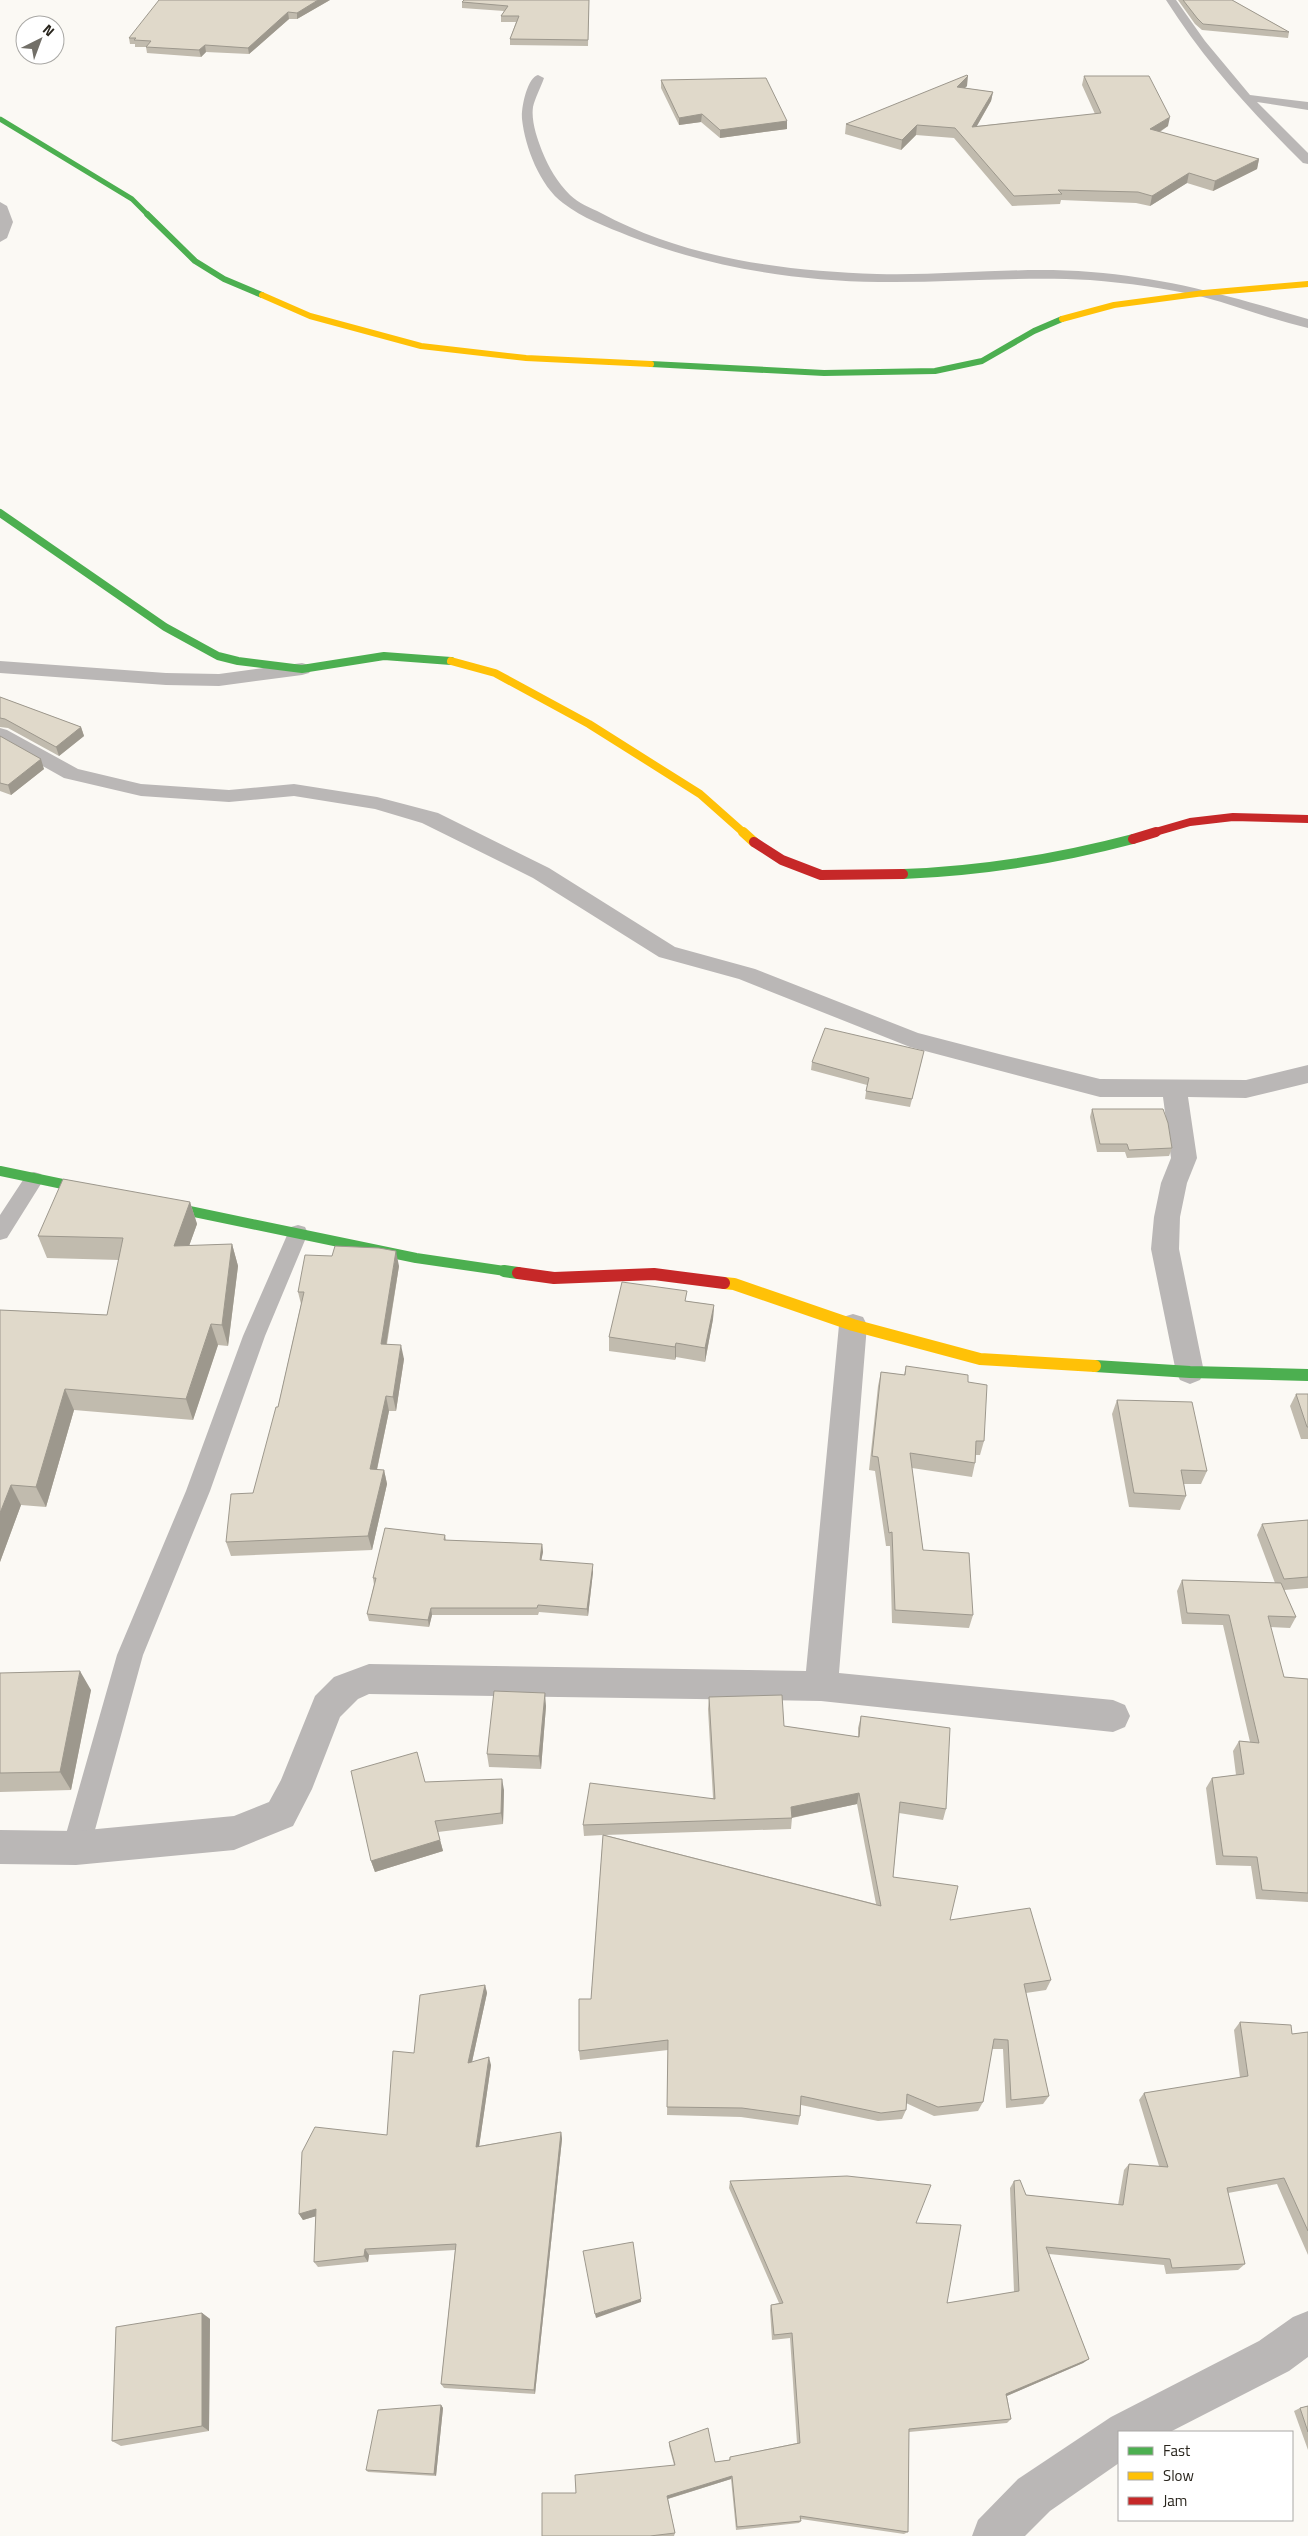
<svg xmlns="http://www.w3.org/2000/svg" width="1308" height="2536" viewBox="0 0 1308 2536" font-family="'Titillium Web',sans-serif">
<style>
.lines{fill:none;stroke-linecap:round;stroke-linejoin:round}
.lane{fill:#bab7b6;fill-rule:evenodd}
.street{fill:#bab7b6;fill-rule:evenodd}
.fast-far4{stroke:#4caf50;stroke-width:5}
.fast-far3{stroke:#4caf50;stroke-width:6}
.fast-far2{stroke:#4caf50;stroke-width:8}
.fast-far1{stroke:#4caf50;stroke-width:10}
.fast{stroke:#4caf50;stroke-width:12}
.slow-far3{stroke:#ffc107;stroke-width:6}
.slow-far2{stroke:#ffc107;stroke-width:8}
.slow-far1{stroke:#ffc107;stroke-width:10}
.slow{stroke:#ffc107;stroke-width:12}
.jam-far2{stroke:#c62828;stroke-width:8}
.jam-far1{stroke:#c62828;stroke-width:10}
.jam{stroke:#c62828;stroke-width:12}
.wall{fill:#c1bbae;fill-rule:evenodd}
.shaded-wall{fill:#9d988d}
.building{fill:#e0d9ca;stroke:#9d988d}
</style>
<rect width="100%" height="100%" fill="#fbf9f4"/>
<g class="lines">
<path class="lane" d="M34 1172 41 1174 44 1179 7 1238 0 1240V1215L27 1174Z
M298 1225 305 1227 308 1233 265 1336 210 1491 143 1655 90 1848 86 1857 76 1861 66 1857 62 1848 117 1655 186 1491 243 1336 288 1233 291 1227Z"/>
<path class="street" d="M1166 0H1176L1205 41 1250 95 1308 102V110L1257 102 1308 153V164L1303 163C1251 111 1206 63 1166 0Z
M538 75 544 78C541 87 535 98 533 107 531 121 537 138 542 151 549 168 557 182 570 195 578 203 591 208 601 213 684 258 783 271 877 274 948 276 1020 266 1091 272 1169 278 1233 297 1308 319V328C1272 320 1238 306 1203 297 1166 288 1127 283 1090 280 1020 276 949 283 879 282 794 281 708 267 629 236 607 227 582 218 563 203 540 186 525 147 522 119 521 108 527 78 538 75Z
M0 202 7 206 13 222 7 238 0 242Z
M0 661 166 673 219 674 302 663 309 665 312 669 309 673 302 675 219 686 166 685 0 673Z
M0 728 7 730 78 769 141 784 229 790 294 784 377 797 438 813 549 868 675 947 755 969 918 1033 999 1054 1100 1079 1246 1080 1308 1065V1083L1246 1098 1188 1097 1197 1158 1187 1183 1180 1217 1179 1249 1204 1372 1200 1380 1190 1384 1180 1380 1176 1372 1151 1249 1154 1217 1161 1183 1171 1158 1163 1097H1100L910 1047 739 979 659 957 533 878 422 823 375 809 294 796 229 802 141 796 64 778 0 742Z
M853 1314 863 1317 867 1325 839 1673 1113 1700 1125 1705 1130 1716 1125 1727 1113 1732 821 1701 369 1694 358 1699 340 1717 312 1789 293 1826 234 1850 76 1865 0 1864V1830L76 1831 234 1816 269 1802 281 1780 315 1696 334 1677 369 1664 806 1671 839 1325 843 1317Z
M1308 2311V2357L1289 2371 1170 2432H1119V2463L1050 2511 1025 2536H972L978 2520 1018 2479 1111 2417 1259 2341 1293 2317Z"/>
<path class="fast-far4" d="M0 119 132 199 148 215"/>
<path class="fast-far3" d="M147 214 195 261 224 279 262 295
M651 364 824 373 935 371 982 361 1034 331 1062 319"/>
<path class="fast-far2" d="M0 513 165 627 218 656 238 661 302 669 384 656 451 661"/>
<path class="fast-far1" d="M903 874C981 871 1057 859 1133 839
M0 1171 96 1191
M156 1204 416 1258 512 1272"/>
<path class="fast" d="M504 1271 518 1273
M1095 1366 1190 1372 1308 1375"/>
<path class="slow-far3" d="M262 295 310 316 421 346 526 358 651 364
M1062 319 1114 305 1204 293 1308 284"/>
<path class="slow-far2" d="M451 661 495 673 589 724 700 794 744 833"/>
<path class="slow-far1" d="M743 832 754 842"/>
<path class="slow" d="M724 1283 734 1284 853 1325 980 1359 1095 1366"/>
<path class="jam-far2" d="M1152 833 1190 822 1233 817 1308 819"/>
<path class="jam-far1" d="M1133 839 1156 832
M754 842 782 860 821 875 903 874"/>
<path class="jam" d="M518 1273 554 1278 654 1274 724 1283"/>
</g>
<path class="wall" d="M330 0 297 19H289L249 54 206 52 201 57 147 53 146 47H135V44H130L129 38Z
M589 0 588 46 510 45V39L516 22H501V16L504 11 462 8V2Z
M1178 0H1232L1289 32 1288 38 1202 30 1195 24Z
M1084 76 1168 126 1160 132 1259 159 1257 169 1213 191 1187 183 1150 206 1136 203 1061 200 1060 204 1012 206 954 138 916 135 901 150 845 134 846 124 967 86 965 88 993 92 991 101 977 126 1095 114 1082 85Z
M661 80 787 121V129L720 138 701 122 679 125 661 88Z
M0 697 81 727 84 736 59 756 8 728 0 727Z
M0 736 44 769 11 795 0 791Z
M922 1059 910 1107 865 1099 867 1085 811 1070 812 1062Z
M1092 1109 1172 1148 1169 1156 1127 1158 1125 1152H1097L1090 1117Z
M190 1202 197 1224 189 1246 232 1244 238 1266 228 1346 218 1345 193 1420 74 1410 46 1507 21 1505 0 1562V1310L107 1315 119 1260 47 1258 38 1236Z
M399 1266 387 1344 404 1359 396 1411H389L377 1470H384L387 1484 372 1550 231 1556 226 1542 253 1493 278 1407 301 1304 298 1292Z
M686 1301 714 1305 713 1319 705 1362 676 1357 675 1360 609 1351V1337Z
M906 1366 968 1382 984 1441 980 1455H976L975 1463 972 1477 912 1468 923 1550 973 1615 969 1628 892 1623 890 1546H886L875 1471 869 1470 878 1386 881 1372 904 1375Z
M1296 1394H1308V1439H1301L1290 1406Z
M1117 1400 1207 1471 1201 1484H1184L1186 1496 1180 1510 1129 1507 1112 1414Z
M1308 1520V1588L1284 1590 1296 1617 1290 1628 1270 1627 1284 1677 1308 1679V1902L1256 1899 1251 1866 1216 1865 1206 1788 1212 1778 1236 1775 1233 1751 1239 1741 1250 1742 1223 1625 1182 1624 1177 1591 1182 1580 1275 1583 1257 1535 1262 1524Z
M445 1535 446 1540 542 1544 543 1552 541 1560 593 1572 588 1616 539 1612 538 1615H432L429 1627 369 1621 367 1614 374 1585 373 1578Z
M0 1673 91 1690 71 1790 0 1792Z
M709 1697 784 1726 858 1737V1728L861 1716 946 1809 943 1820 899 1813 893 1877 950 1920 1051 1980 1046 1990 1026 1993 1049 2096 1043 2104 1006 2108 1003 2049H992L983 2102 978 2111 934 2116 906 2103V2110L902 2119 878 2121 801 2105 800 2116 798 2125 741 2117 667 2115 668 2050 580 2060 579 2051 591 1999 603 1835 584 1836 583 1825 713 1798 708 1709ZM857 1804 876 1904 605 1835 791 1829 792 1818Z
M546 1706 541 1769 489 1767 487 1754Z
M425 1782 504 1790 503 1824 438 1832 443 1851 375 1872 371 1861Z
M485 1985 487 1993 472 2062 491 2065 479 2146 561 2132 562 2139 535 2394 444 2388 441 2384 455 2250 369 2255 368 2262 318 2267 314 2262 316 2216 303 2220 299 2214 387 2135 414 2053Z
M1240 2022 1292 2034 1308 2032V2255L1277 2184 1228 2193 1245 2264 1238 2270 1166 2274 1164 2265 1049 2254 1089 2359 1083 2363 1007 2396 1011 2419 1007 2423 909 2432 908 2532 904 2534 801 2519V2521L799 2523 736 2530 731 2479 668 2499 675 2533 674 2536H542L576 2493 674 2465 669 2446V2442L715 2462 729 2460 730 2457 797 2443 790 2338 772 2340 770 2310 771 2305 779 2303 729 2188 730 2181 916 2223 947 2303 1014 2292 1010 2188 1014 2181 1026 2195 1118 2205 1124 2170 1129 2164 1159 2166 1139 2100 1144 2093 1240 2078 1234 2030Z
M202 2313 210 2319 209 2431 121 2446 112 2441Z
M441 2405 443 2408 436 2476 368 2472 366 2470Z
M1308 2406V2450L1294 2411 1300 2408Z"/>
<path class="shaded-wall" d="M318 0H330L297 19V13Z
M288 12 289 19 249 54 248 48Z
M205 45 206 52 201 57 199 50Z
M968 76 967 86 956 96 957 87Z
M993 92 991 101 971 136 972 127Z
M702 114 701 122 679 125V118Z
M1170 117 1168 126 1148 139 1150 129Z
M787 121V129L720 138V130Z
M917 125 916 135 901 150 902 140Z
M1259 159 1257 169 1213 191 1215 181Z
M1189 173 1187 183 1150 206 1152 196Z
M81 727 84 736 59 756 56 747Z
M41 759 44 769 11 795 8 785Z
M190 1202 197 1224 181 1268 174 1246Z
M232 1244 238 1266 228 1346 222 1325Z
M396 1251 399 1266 384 1358 381 1344Z
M714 1305 713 1319 705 1362V1348Z
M211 1324 218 1345 193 1420 186 1399Z
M676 1343V1357L675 1360V1347Z
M401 1345 404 1359 396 1411 393 1397Z
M65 1389 74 1410 46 1507 36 1487Z
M386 1396 389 1411 374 1483 370 1469Z
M384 1470 387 1484 372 1550 368 1536Z
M11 1485 21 1505 0 1562V1513Z
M542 1544 543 1552 540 1567V1560Z
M593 1564V1572L588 1616 587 1609Z
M431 1608 432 1615 429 1627 428 1620Z
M80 1671 91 1690 71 1790 60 1772Z
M545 1693 546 1706 541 1769 539 1756Z
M502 1779 504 1790 503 1824 501 1813Z
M859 1793 857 1804 790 1818 791 1807Z
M440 1840 443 1851 375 1872 371 1861Z
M485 1985 487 1993 470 2071 468 2063Z
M489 2057 491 2065 478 2154 476 2147Z
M561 2132 562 2139 535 2394 534 2390Z
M316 2209 320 2215 303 2220 299 2214Z
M365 2249 369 2255 368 2262 364 2256Z
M641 2299V2302L596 2318 595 2314Z
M202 2313 210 2319 209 2431 202 2426Z
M1089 2359 1083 2363 1002 2398 1006 2394Z
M441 2405 443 2408 436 2476 434 2474Z
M732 2476 731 2479 667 2499V2496Z"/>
<path class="building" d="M159 0H318L297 13 288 12 248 48 205 45 199 50 146 47 151 41 134 40 136 38H129Z
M464 0H589L588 40 510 39 519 16H501L508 6 462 2Z
M1183 0H1232L1289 32 1203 24 1197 18Z
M967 75 968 76 957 87 993 92 972 127 1101 113 1084 76H1149L1170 117 1150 129 1259 159 1215 181 1189 173 1152 196 1138 192 1058 190 1062 194 1014 196 955 128 917 125 902 140 846 124Z
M766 78 787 121 720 130 702 114 679 118 661 80Z
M0 697 81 727 56 747 5 719 0 718Z
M0 736 41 759 8 785 0 783Z
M825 1028 924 1051 912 1099 866 1091 869 1078 812 1062Z
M1092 1109H1163L1168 1123 1172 1148 1129 1150 1127 1144H1100Z
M63 1179 190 1202 174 1246 232 1244 222 1325 211 1324 186 1399 65 1389 36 1487 11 1485 0 1513V1310L107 1315 123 1238 38 1236Z
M335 1246 379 1248 396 1251 381 1344 401 1345 393 1397 386 1396 370 1469 384 1470 368 1536 226 1542 231 1494 253 1493 276 1407H278L304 1292H298L305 1255 332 1256Z
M622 1282 687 1291 685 1301 714 1305 705 1348 676 1343 675 1347 609 1337Z
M906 1366 968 1375V1382L987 1385 984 1441H976L975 1463 910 1453 923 1550 969 1553 973 1615 895 1610 892 1532 889 1533 878 1457 872 1456 881 1372 905 1375Z
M1296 1394H1308V1427H1307Z
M1117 1400 1192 1402 1207 1471 1181 1470 1186 1496 1134 1493Z
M1308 1520V1577L1284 1579 1262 1524Z
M385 1528 445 1535 444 1540 542 1544 540 1560 593 1564 587 1609 538 1605 537 1608H431L428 1620 367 1614 376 1578H373Z
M1182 1580 1281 1583 1296 1617 1268 1616 1284 1677 1308 1679V1893L1262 1890 1257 1857 1223 1856 1212 1778 1244 1774 1239 1741 1259 1743 1229 1615 1187 1613Z
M80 1671 60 1772 0 1773V1673Z
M494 1691 545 1693 539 1756 487 1754Z
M782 1695 784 1726 859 1737 861 1716 950 1728 946 1809 900 1802 893 1877 958 1886 950 1920 1030 1908 1051 1980 1024 1984 1049 2096 1011 2100 1008 2040 994 2039 983 2102 938 2107 907 2094 906 2110 881 2113 801 2096 800 2116 742 2108 667 2107 668 2040 579 2051V1999H591L603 1835 881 1906 859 1793 791 1807 792 1818 583 1825 590 1783 715 1799 709 1697Z
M417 1752 425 1782 502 1779 501 1813 435 1821 440 1840 371 1861 351 1771Z
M485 1985 468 2063 489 2057 476 2147 561 2132 534 2390 441 2384 456 2244 365 2249 364 2256 314 2262 316 2209 299 2214 302 2152 315 2127 387 2135 393 2051 414 2053 420 1995Z
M1240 2022 1291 2025 1292 2034 1308 2032V2231L1284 2178 1227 2188 1245 2264 1172 2268 1170 2259 1046 2247 1089 2359 1006 2394 1011 2419 909 2429 908 2532 800 2516 801 2521 737 2527 732 2476 667 2496 675 2533 650 2536H542V2493H576L575 2475 675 2465 669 2442 708 2428 715 2462 730 2460V2457L800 2443 792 2333 774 2335 771 2305 783 2303 730 2181 847 2176 931 2185 916 2223 961 2225 947 2303 1019 2291 1014 2181 1020 2180 1026 2195 1123 2205 1129 2164 1168 2167 1144 2093 1248 2076Z
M633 2242 641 2299 595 2314 583 2251Z
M202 2313V2426L112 2441 116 2327Z
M441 2405 434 2474 366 2470 378 2410Z
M1308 2406V2432L1300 2408Z"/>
<rect x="1118" y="2431" width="175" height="90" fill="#ffffff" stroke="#a9a8a5"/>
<rect x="1128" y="2447" width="25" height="8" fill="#4caf50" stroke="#a9a8a5"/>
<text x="1163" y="2456" font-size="15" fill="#29251d">Fast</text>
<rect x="1128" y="2472" width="25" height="8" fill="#ffc107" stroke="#a9a8a5"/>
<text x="1163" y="2481" font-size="15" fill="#29251d">Slow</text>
<rect x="1128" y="2497" width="25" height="8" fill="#c62828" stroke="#a9a8a5"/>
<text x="1163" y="2506" font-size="15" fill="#29251d">Jam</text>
<g transform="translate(40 40) rotate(42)"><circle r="24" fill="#ffffff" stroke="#a9a8a5"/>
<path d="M0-4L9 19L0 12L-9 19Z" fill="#726f68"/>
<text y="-8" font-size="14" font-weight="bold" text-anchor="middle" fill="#29251d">N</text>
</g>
</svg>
